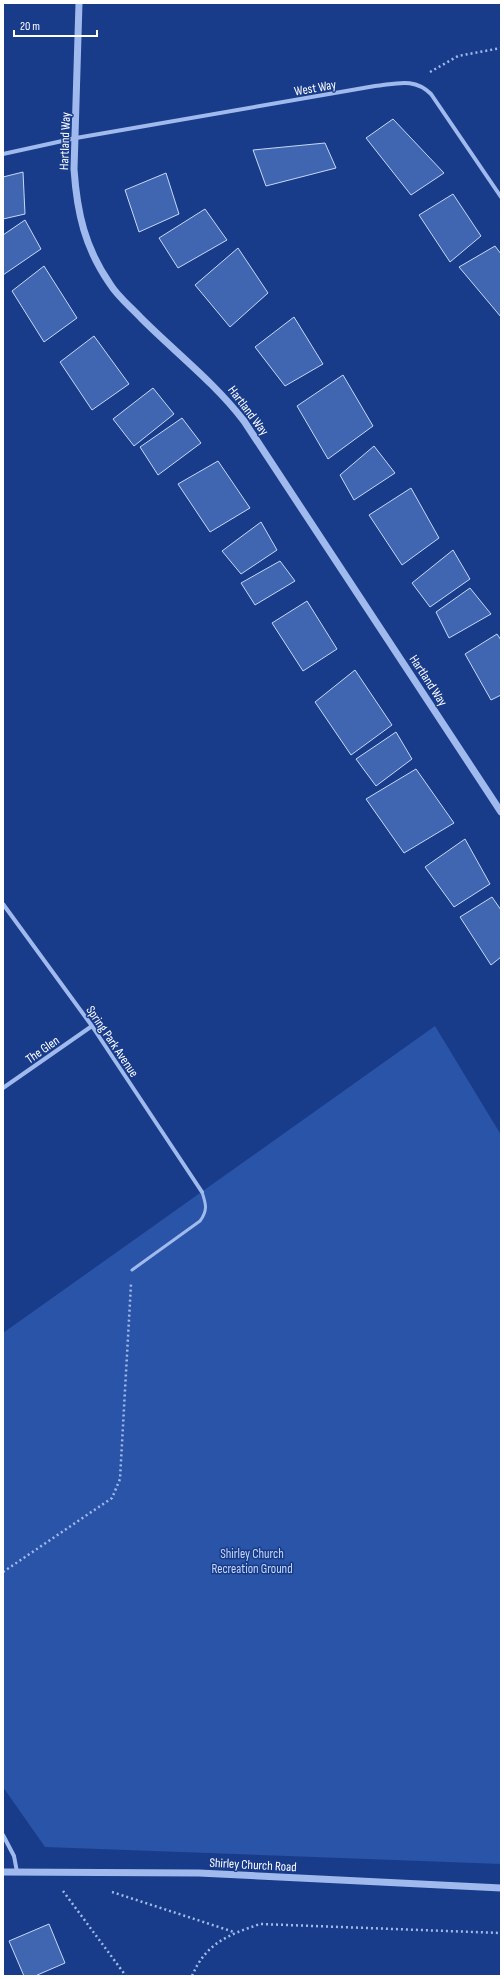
<svg xmlns="http://www.w3.org/2000/svg" width="504" height="1979" viewBox="0 0 504 1979" font-family="'Sofia Sans Condensed',sans-serif">
<style>
.green{fill:#2a54a8}
.building{fill:#4066b2;stroke:#c6d8fa}
.lines{fill:none;stroke-linecap:round;stroke-linejoin:round}
.path{stroke:#a1baee;stroke-width:2.5;stroke-dasharray:2 3;stroke-linecap:butt}
.service{stroke:#a1baee;stroke-width:3}
.minor{stroke:#a1baee;stroke-width:4}
.tertiary{stroke:#a1baee;stroke-width:7}
.labels{text-anchor:middle;stroke-width:3;stroke-linejoin:round;paint-order:stroke}
.street-label{font-size:13px;fill:#fff;stroke:#183c8a}
.park-label{font-size:13px;fill:#c6d8fa;stroke:#183c8a}
</style>
<rect width="100%" height="100%" fill="#183c8a"/>
<path class="green" d="M435 1026 501 1135V1864L45 1847 3 1787V1333Z"/>
<path class="building" d="M393 119 444 173 411 195 366 138Z
M325 143 336 168 266 186 253 150Z
M23 172 25 214 3 219V177Z
M166 173 179 214 139 232 125 190Z
M453 194 481 236 450 262 419 215Z
M205 209 227 240 178 268 159 238Z
M25 220 41 249 3 275V235Z
M495 246 501 254V317L459 267Z
M238 248 268 293 230 327 195 285Z
M44 266 77 318 44 342 12 291Z
M294 317 323 364 285 386 255 347Z
M94 336 129 384 92 410 60 362Z
M343 375 373 426 328 459 297 406Z
M153 388 174 414 134 446 113 419Z
M182 418 201 443 158 475 140 447Z
M374 446 395 473 354 500 340 475Z
M218 461 250 508 210 532 178 484Z
M411 488 439 538 402 565 369 515Z
M261 522 277 550 241 574 222 551Z
M453 550 470 579 430 607 412 583Z
M280 561 295 581 255 605 241 583Z
M470 588 491 614 449 638 436 612Z
M307 601 337 649 303 671 272 623Z
M497 634 501 640V695L491 700 465 654Z
M355 670 392 725 351 755 315 702Z
M396 732 412 759 376 786 356 759Z
M416 769 454 823 404 853 366 799Z
M465 839 490 884 454 907 425 867Z
M492 897 501 910V957L491 965 460 917Z
M49 1924 65 1963 35 1976H24L9 1941Z"/>
<g class="lines">
<path class="path" d="M430 72 458 56 501 48
M3 1572 112 1498 120 1479 131 1284
M63 1891 126 1976
M112 1892 234 1932
M192 1976C206 1943 228 1935 260 1924L501 1933"/>
<path class="service" d="M132 1270 200 1221C208 1210 206 1204 202 1192"/>
<path class="minor" d="M3 154 76 138 375 86C396 84 414 77 431 94L501 197
M3 904 92 1026 202 1192
M3 1088 92 1026
M3 1835 14 1856 17 1872"/>
<path class="tertiary" d="M79 3 74 169C77 213 85 248 110 284 118 297 131 307 141 318 176 353 214 382 244 421L501 812
M3 1872 199 1873 501 1888"/>
</g>
<g class="labels">
<g class="street-label">
<text transform="translate(315 87) rotate(-10)" y="5">West Way</text>
<text transform="translate(64 141) rotate(-88)" y="5">Hartland Way</text>
<text transform="translate(249 410) rotate(53)" y="5">Hartland Way</text>
<text transform="translate(429 680) rotate(57)" y="5">Hartland Way</text>
<text transform="translate(113 1041) rotate(56)" y="5">Spring Park Avenue</text>
<text transform="translate(42 1049) rotate(-35)" y="5">The Glen</text>
<text transform="translate(253 1864) rotate(3)" y="5">Shirley Church Road</text>
</g>
<g class="park-label">
<text x="252" y="1558">Shirley Church<tspan x="252" dy="15">Recreation Ground</tspan></text>
</g>
</g>
<rect width="504" height="1979" fill="none" stroke="#ffffff" stroke-width="8"/>
<path d="M14 30v6h83v-6" fill="none" stroke="#ffffff" stroke-width="2"/>
<text x="20" y="30" font-size="12" fill="#ffffff" stroke="#183c8a" stroke-width="3" paint-order="stroke">20 m</text>
</svg>
